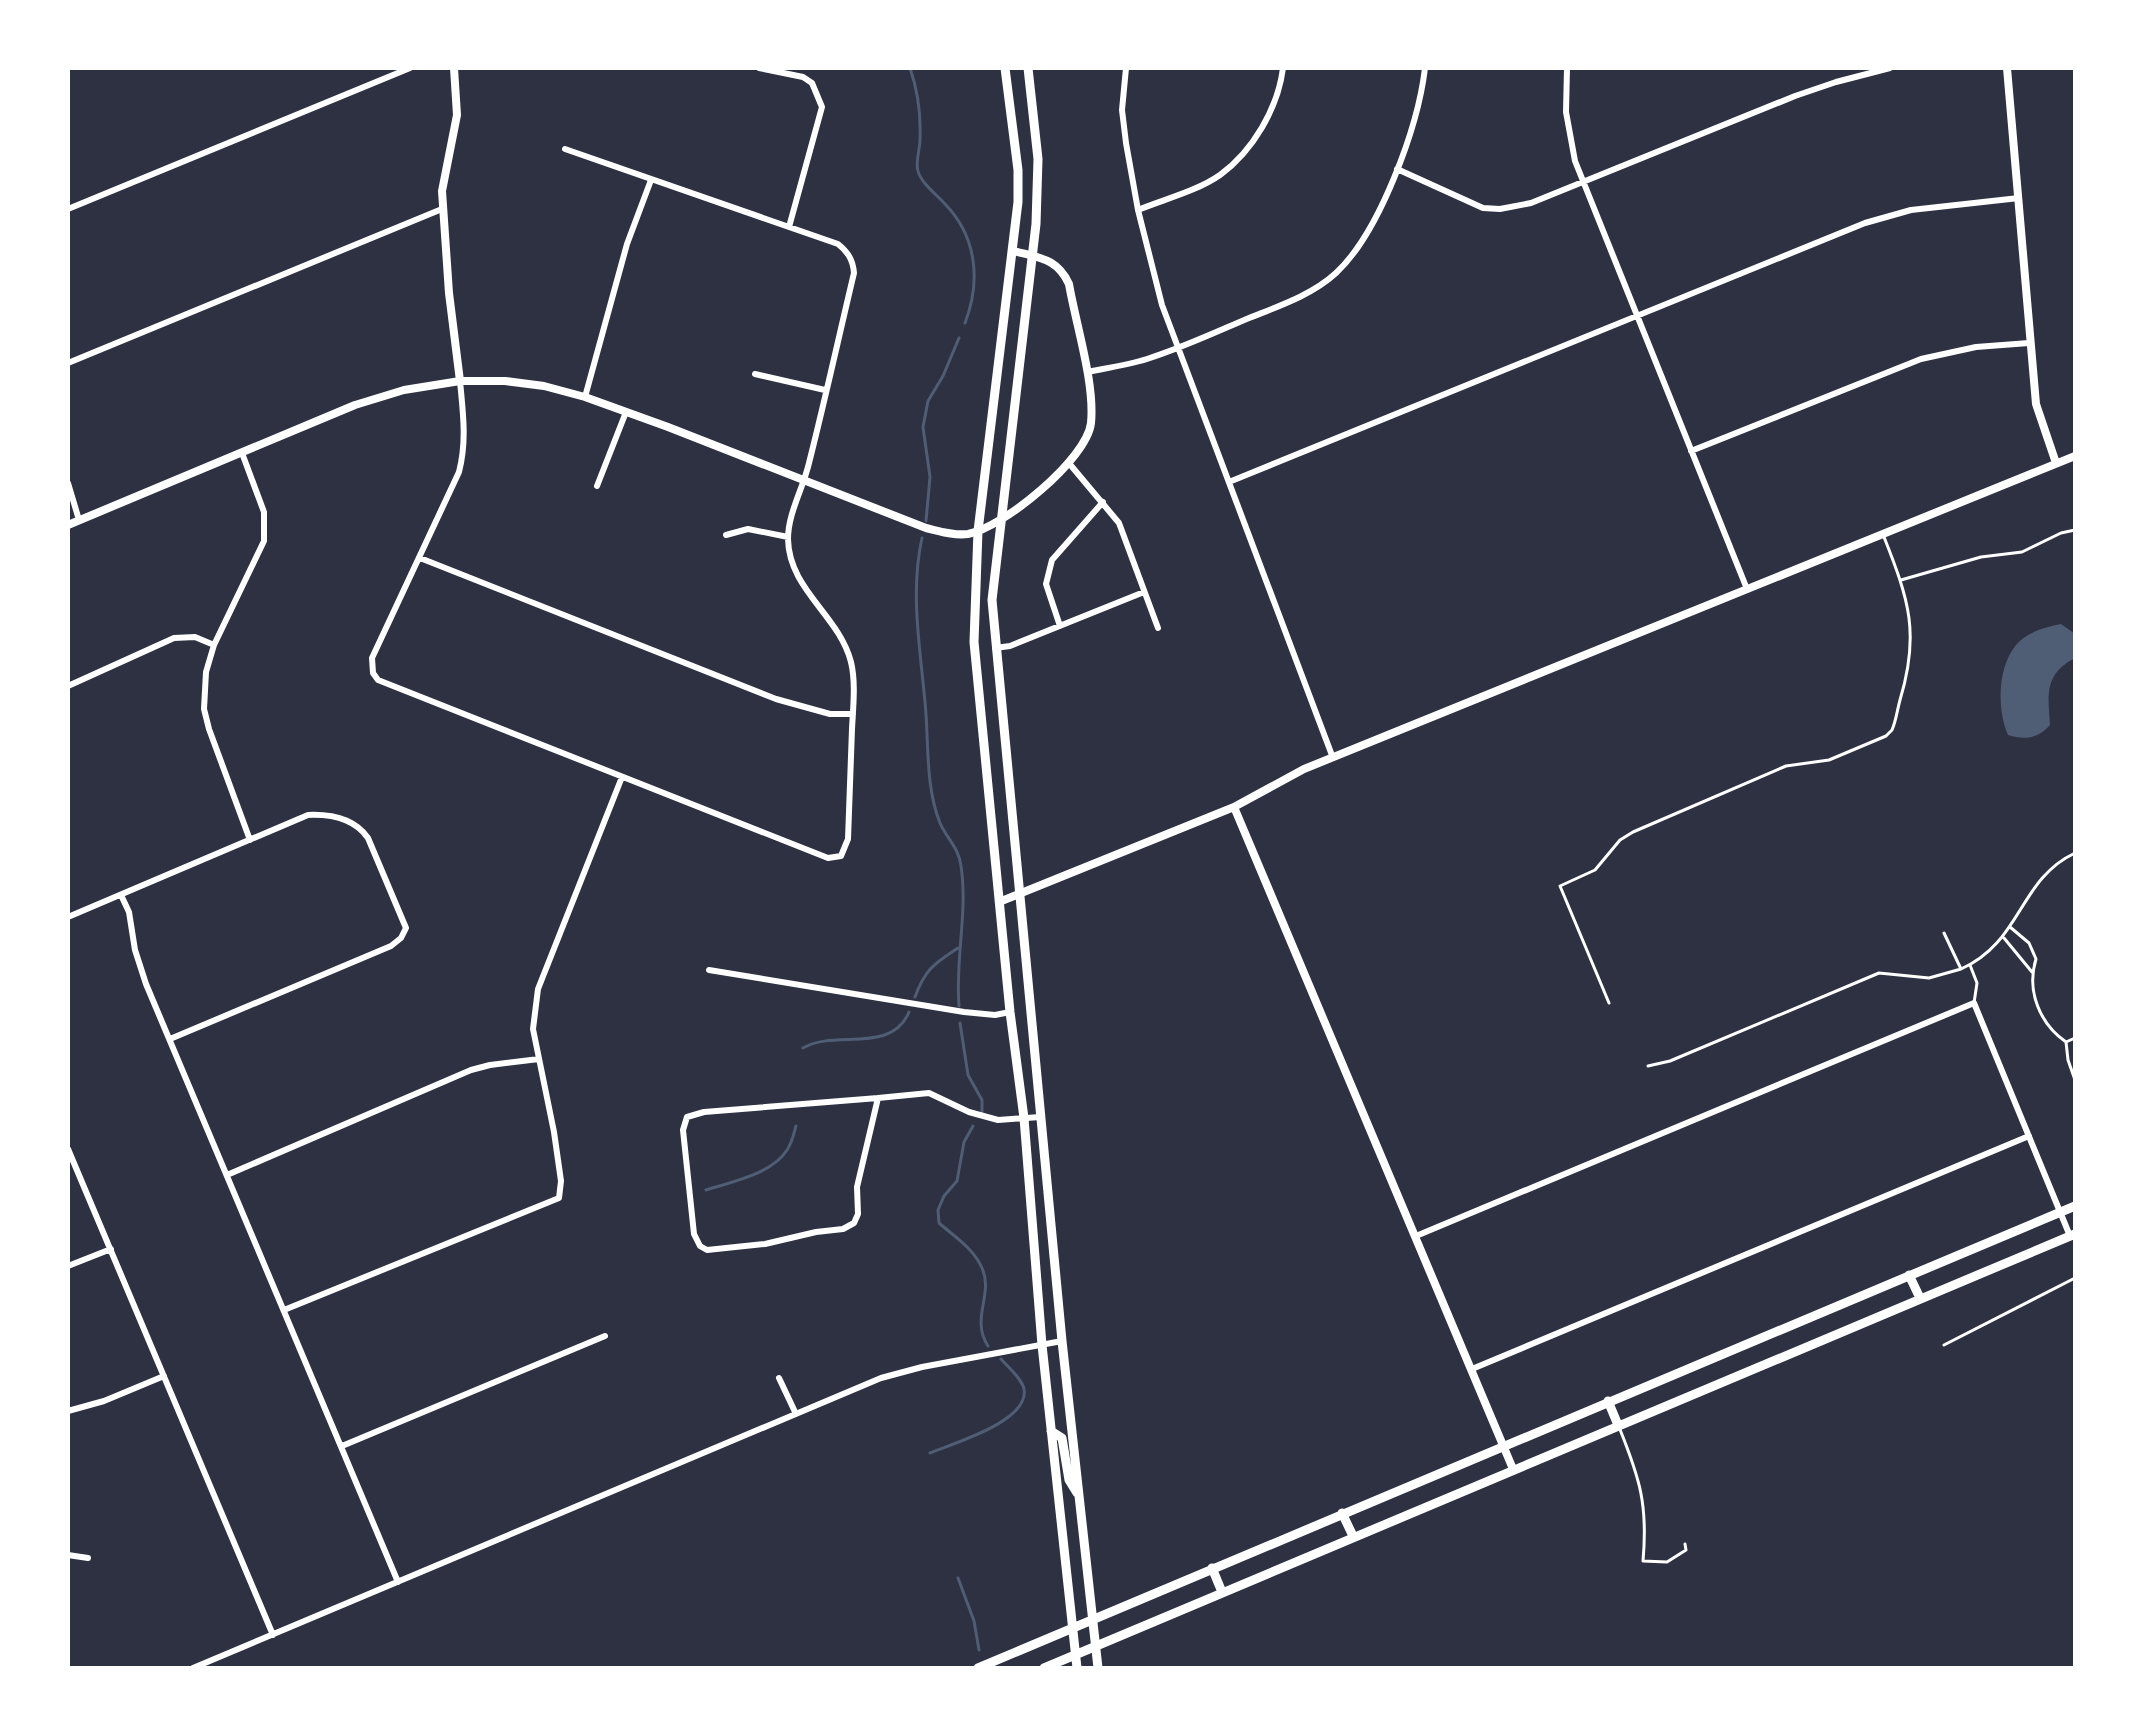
<svg xmlns="http://www.w3.org/2000/svg" width="2143" height="1736" viewBox="0 0 2143 1736" font-family="Figtree,sans-serif">
<style>
.water{fill:#4f5d75}
.lines{fill:none;stroke-linecap:round;stroke-linejoin:round}
.stream{stroke:#4f5d75;stroke-width:3}
.service{stroke:#fff;stroke-width:3}
.minor{stroke:#fff;stroke-width:6}
.tertiary{stroke:#fff;stroke-width:8}
.secondary{stroke:#fff;stroke-width:9}
</style>
<rect width="100%" height="100%" fill="#2d3142"/>
<path class="water" d="M2061 624 2075 634V658C2044 674 2048 695 2050 725 2038 739 2024 740 2008 735 1997 710 1997 668 2016 645 2027 632 2045 627 2061 624Z"/>
<g class="lines">
<path class="stream" d="M910 68C918 91 921 116 920 140 920 149 915 163 918 171 921 183 937 195 945 204 977 237 981 281 965 323
M926 521 930 477 923 427 928 401 943 376 959 338
M922 538C910 592 920 647 925 702 929 741 925 786 940 823 947 839 959 848 961 866 968 912 955 960 959 1006
M915 997C925 969 934 964 958 948
M960 1023 968 1075 982 1100V1112
M803 1048C835 1029 891 1055 909 1012
M973 1126 964 1142 957 1181 944 1196 938 1210 939 1223C955 1237 973 1248 982 1268 994 1294 970 1319 988 1346
M706 1190C731 1182 772 1174 787 1150 792 1143 794 1133 796 1126
M930 1453C954 1443 1030 1421 1024 1389 1022 1379 1008 1367 1001 1359
M958 1578 974 1621 979 1650"/>
<path class="service" d="M1901 580 1981 557 2022 552 2061 533 2075 530
M2010 927 2029 943 2036 959C2026 991 2040 1024 2066 1042L2068 1060 2075 1080
M2004 938 2032 972
M1970 965 1977 983 1974 1003
M1961 969C2022 942 2018 880 2075 853
M1609 1003 1560 886 1595 870 1620 840 1633 832 1786 766 1829 760 1886 736 1892 730C1896 721 1897 711 1900 700 1920 634 1909 600 1884 537
M2066 1042 2075 1038
M1648 1066 1670 1061 1879 973 1929 978 1961 969 1944 933
M1944 1345 2075 1278
M1619 1427C1640 1479 1648 1505 1643 1561L1667 1562 1686 1550 1685 1544"/>
<path class="minor" d="M759 68 803 77 812 83 822 107 789 227
M1126 68 1122 110 1126 143 1138 210 1162 305 1333 758
M1567 68 1566 112 1575 161 1747 589
M1397 169 1483 208 1500 209 1531 203 1795 96 1836 82 1890 68
M68 209 410 68
M1138 210C1165 199 1197 191 1220 175 1253 151 1278 108 1283 68
M68 363 442 209
M1087 372C1107 368 1128 365 1147 359 1182 348 1216 332 1249 318 1279 306 1312 295 1336 273 1380 232 1418 127 1425 68
M755 374 825 390
M460 381C463 413 467 441 459 472L372 658 373 673 378 680 828 858 841 856 848 839C849 802 851 766 852 729 853 708 856 683 851 662 839 615 789 590 788 539 788 513 803 489 809 463 825 400 839 336 854 273 853 260 848 252 838 244L565 149
M585 397 627 244 651 180
M1691 451 1921 359 1976 347 2029 343
M242 453 264 512V541L214 645 206 672 204 709 209 729 250 840
M1068 462 1119 523 1158 628
M1229 482 1865 223 1911 210 2019 198
M68 483 79 520
M597 486 626 412
M726 535 748 529 788 537
M420 558 776 699 830 714H853
M1060 626 1046 584 1052 560 1103 502
M995 648 1010 646 1144 592
M68 686 174 638 195 637 214 645
M121 895 129 912 135 950 146 984 398 1582
M68 917 308 815C331 814 354 818 368 838L406 928 401 938 391 946 170 1039
M709 970 964 1012 995 1015 1010 1012
M878 1098 857 1187 858 1214 854 1223 843 1229 816 1232 765 1244 707 1250 700 1246 694 1234 683 1130 687 1117 704 1112Z
M878 1098 929 1093 969 1112 998 1120 1040 1117
M68 1149 273 1635
M227 1175 471 1070 490 1065 539 1059
M1416 1236 1974 1003 2070 1236
M68 1266 111 1249
M284 1310 559 1198 561 1181 554 1132 533 1029 538 989 622 777
M1472 1369 2029 1136
M779 1378 796 1414
M68 1411 104 1401 164 1376
M342 1446 605 1336
M68 1555 88 1558
M193 1668 881 1378 922 1367 1062 1341"/>
<path class="tertiary" d="M454 68 457 115 442 191 449 293 460 381
M2007 68 2036 404 2056 463
M68 525 355 405 404 390 460 381H505L544 386 585 397 668 427 926 528C939 531 954 536 968 534 1003 528 1087 459 1091 423 1095 383 1076 325 1069 284 1057 258 1039 258 1014 251
M1234 807 1513 1469
M999 902 1234 807 1304 769 2075 456"/>
<path class="secondary" d="M1005 68 1018 170V202L978 531 974 642 1010 1012 1024 1118 1042 1345 1077 1668
M1028 68 1038 159 1036 224 992 600 1062 1341 1098 1668
M1909 1275 1920 1298
M1608 1401 1618 1425
M1051 1431 1062 1438 1069 1480 1077 1493
M1342 1513 1353 1536
M1212 1568 1222 1592
M978 1668 2075 1206
M1044 1668 2075 1234"/>
</g>
<rect width="2143" height="1736" fill="none" stroke="#ffffff" stroke-width="140"/>
</svg>
